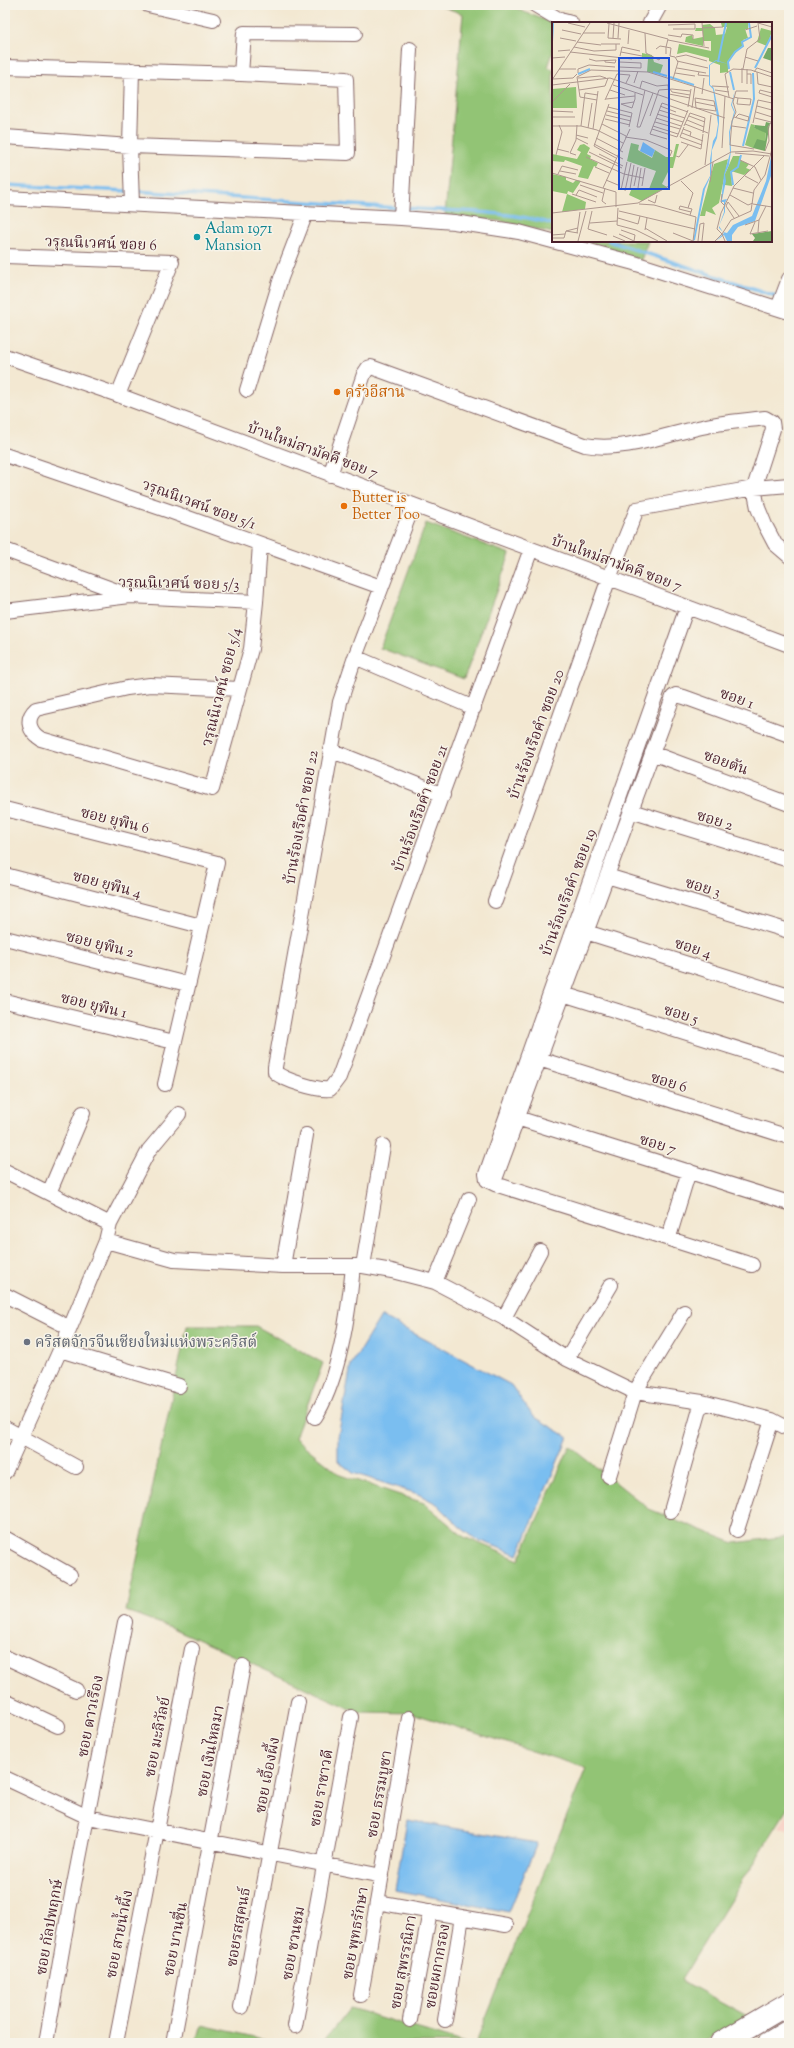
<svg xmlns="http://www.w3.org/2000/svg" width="794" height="2048" viewBox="0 0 794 2048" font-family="'Sorts Mill Goudy','Noto Serif Thai',serif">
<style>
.built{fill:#f7d1c6}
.green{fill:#92c474;stroke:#6e7250}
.water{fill:#7abef0;stroke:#626e8e}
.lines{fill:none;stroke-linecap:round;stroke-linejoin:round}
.stream{stroke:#7abef0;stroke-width:3.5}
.minor-casing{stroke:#856565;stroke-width:16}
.primary-casing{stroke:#856565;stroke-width:24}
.minor{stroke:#fff;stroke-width:14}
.primary{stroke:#fff;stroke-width:22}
.culture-dot{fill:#0f9aa8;stroke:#f7f3e8;stroke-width:1.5}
.food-dot{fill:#e8710a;stroke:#f7f3e8;stroke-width:1.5}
.worship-dot{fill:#6b7280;stroke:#f7f3e8;stroke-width:1.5}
.labels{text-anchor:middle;stroke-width:3;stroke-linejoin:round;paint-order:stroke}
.culture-label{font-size:15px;fill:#0d838f;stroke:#f7f3e8;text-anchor:start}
.street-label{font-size:15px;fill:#4a1f2b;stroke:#f7f3e8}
.food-label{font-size:15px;fill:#c56008;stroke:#f7f3e8;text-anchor:start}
.worship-label{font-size:15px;fill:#5b616d;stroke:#f7f3e8;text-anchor:start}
.inset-river{fill:none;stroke:#7abef0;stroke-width:2}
.inset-road{fill:none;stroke:#af988f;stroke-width:1}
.view{fill:#1d4ed8;fill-opacity:0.15;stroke:#1d4ed8;stroke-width:2}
.inset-edge{fill:none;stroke:#4a1f2b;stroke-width:2}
</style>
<rect width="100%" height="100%" fill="#f7f3e8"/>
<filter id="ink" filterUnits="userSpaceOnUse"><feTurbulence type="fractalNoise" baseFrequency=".025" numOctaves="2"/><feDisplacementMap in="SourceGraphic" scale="8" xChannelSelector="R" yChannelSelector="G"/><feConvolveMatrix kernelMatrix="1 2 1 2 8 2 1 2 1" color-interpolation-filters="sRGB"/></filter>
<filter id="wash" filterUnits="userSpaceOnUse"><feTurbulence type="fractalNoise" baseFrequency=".012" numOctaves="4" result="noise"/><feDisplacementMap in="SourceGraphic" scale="16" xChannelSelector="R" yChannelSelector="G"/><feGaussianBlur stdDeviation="0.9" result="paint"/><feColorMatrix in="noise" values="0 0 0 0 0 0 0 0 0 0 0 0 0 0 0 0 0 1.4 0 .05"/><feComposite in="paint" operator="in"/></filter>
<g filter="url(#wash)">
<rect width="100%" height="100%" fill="#f3e8d2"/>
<path class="built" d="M789 1811V1831L779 1827Z"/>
<path class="green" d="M438 5H514L519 10 553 23V52L548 67 553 69V233L500 221 445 215 463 14Z
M579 241H648L641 260Z
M426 523 510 554 464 679 380 648Z
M187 1326H256L323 1363 295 1438 340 1475 424 1503 464 1537 519 1560 570 1446 649 1509 734 1543 789 1536V1806L681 1980 749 2017 702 2043 476 2042 586 1768 412 1713 358 1712 170 1627 126 1611Z
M350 2008 465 2043H322Z
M202 2025 280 2043H196Z"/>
<path class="water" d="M381 1316 511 1385 533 1416 568 1437 518 1555 476 1539 460 1527 437 1504 418 1494 353 1473 338 1461V1437L351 1365Z
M407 1820 537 1843 509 1912 395 1890Z"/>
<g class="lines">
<path class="stream" d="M5 185 128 191
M134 191 399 208
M405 208C455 212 505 210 553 224
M609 241 779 297"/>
</g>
</g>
<g filter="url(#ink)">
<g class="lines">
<defs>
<path id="minor" d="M148 5 213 20
M535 5 560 20 571 23
M650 23 660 5
M5 67 241 74 346 79 348 153 130 146 5 137
M241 74 244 33 355 34
M5 198 401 218 454 222 519 232 634 263 789 312
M132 204 130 146 132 70
M401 218 410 49
M5 256 172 262 118 395
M778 308 789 279
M5 356 118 395 789 645
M247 390 281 278 306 213
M5 455 169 511 381 587
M330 475 364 374 368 368 371 367 585 445C623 452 664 435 702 427 722 422 744 421 765 418L772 422 773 429 754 488 758 508 765 525 775 544 789 556
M413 505 355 657 340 702 275 1067V1072C283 1080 319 1091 330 1089L339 1077 531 549
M5 550 128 595
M5 611 130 596 256 602
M355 657 474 708
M240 689 150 685 127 688 36 709C25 719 29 732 41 739L212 789 251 649 256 602 260 544
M330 750 443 795
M652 753 789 804
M5 809 217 863 165 1084
M631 811 789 860
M5 875 201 926
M607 876 789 931
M495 901 609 578 637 509 754 488 789 485
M586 932 789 996
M5 938 187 984
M563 994 789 1065
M5 1001 174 1042
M539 1059 789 1137
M517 1118 789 1203
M5 1171 110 1224
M495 1184 487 1180 486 1174 687 607
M49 1193 83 1113
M669 1237 689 1171
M106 1241 174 1260 283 1266H363L392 1271 435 1282 504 1318 567 1359 635 1392 702 1402 772 1420 789 1429
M752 1265 495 1184 494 1182 673 697 676 695 684 697 789 735
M283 1266 306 1135
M363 1266 383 1146
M435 1282 469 1199
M5 1295 70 1328
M504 1318 540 1251
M60 1350 179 1386
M567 1359 611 1285
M315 1417C339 1379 349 1311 353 1266
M5 1428 76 1467
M5 1472 70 1328 106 1241 110 1224 149 1150 179 1114
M609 1476 635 1392 684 1312
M671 1511 702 1402
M737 1530 772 1420
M5 1538 70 1575
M5 1657 76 1690
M5 1701 58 1726
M5 1778 88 1817 382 1876
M377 1902 506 1925
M361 1995 409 1718
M241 2007 298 1702
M410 2020 430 1911
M445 2020 462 1917
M295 2026 351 1717
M46 2043 69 1910 125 1622
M116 2043 192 1649
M173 2043 243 1666"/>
<path id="primary" d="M721 2043 789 2003
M769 2043 789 2031"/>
</defs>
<use href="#minor" class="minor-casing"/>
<use href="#primary" class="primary-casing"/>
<use href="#minor" class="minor"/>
<use href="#primary" class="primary"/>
</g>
</g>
<circle class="culture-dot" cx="197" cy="237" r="4"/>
<g class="food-dot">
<circle cx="337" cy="392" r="4"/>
<circle cx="344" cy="506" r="4"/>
</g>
<circle class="worship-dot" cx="27" cy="1342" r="4"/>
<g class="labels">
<g class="culture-label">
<text x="205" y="233">Adam 1971<tspan x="205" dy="17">Mansion</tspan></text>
</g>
<g class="street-label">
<text transform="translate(101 243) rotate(2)" y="5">วรุณนิเวศน์ ซอย 6</text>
<text transform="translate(313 450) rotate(20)" y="5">บ้านใหม่สามัคคี ซอย 7</text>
<text transform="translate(199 504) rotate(20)" y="5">วรุณนิเวศน์ ซอย 5/1</text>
<text transform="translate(617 563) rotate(20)" y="5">บ้านใหม่สามัคคี ซอย 7</text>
<text transform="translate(179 583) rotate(1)" y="5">วรุณนิเวศน์ ซอย 5/3</text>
<text transform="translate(221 687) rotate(-76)" y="5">วรุณนิเวศน์ ซอย 5/4</text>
<text transform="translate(737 698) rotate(20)" y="5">ซอย 1</text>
<text transform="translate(536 734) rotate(-70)" y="5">บ้านร้องเรือคำ ซอย 20</text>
<text transform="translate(726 762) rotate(20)" y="5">ซอยตัน</text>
<text transform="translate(420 808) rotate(-70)" y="5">บ้านร้องเรือคำ ซอย 21</text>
<text transform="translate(301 817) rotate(-80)" y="5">บ้านร้องเรือคำ ซอย 22</text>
<text transform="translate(115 820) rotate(14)" y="5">ซอย ยุพิน 6</text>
<text transform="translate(715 820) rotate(17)" y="5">ซอย 2</text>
<text transform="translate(107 884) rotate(15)" y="5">ซอย ยุพิน 4</text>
<text transform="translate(703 887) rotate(17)" y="5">ซอย 3</text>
<text transform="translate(568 892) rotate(-70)" y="5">บ้านร้องเรือคำ ซอย 19</text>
<text transform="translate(100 944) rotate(14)" y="5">ซอย ยุพิน 2</text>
<text transform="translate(693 948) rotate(18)" y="5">ซอย 4</text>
<text transform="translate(94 1005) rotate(14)" y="5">ซอย ยุพิน 1</text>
<text transform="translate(681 1014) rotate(17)" y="5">ซอย 5</text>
<text transform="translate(669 1082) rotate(17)" y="5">ซอย 6</text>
<text transform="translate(658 1144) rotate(17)" y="5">ซอย 7</text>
<text transform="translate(90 1716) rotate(-79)" y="5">ซอย ดาวเรือง</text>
<text transform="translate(157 1737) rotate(-79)" y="5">ซอย มะลิวัลย์</text>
<text transform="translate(210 1751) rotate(-79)" y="5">ซอย เงินไหลมา</text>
<text transform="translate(267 1775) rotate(-79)" y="5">ซอย เอื้องผึ้ง</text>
<text transform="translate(321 1788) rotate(-80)" y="5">ซอย ราชาวดี</text>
<text transform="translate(379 1794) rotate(-80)" y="5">ซอย ธรรมบูชา</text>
<text transform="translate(49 1927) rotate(-80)" y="5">ซอย กัลปพฤกษ์</text>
<text transform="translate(238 1927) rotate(-80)" y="5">ซอยรสสุคนธ์</text>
<text transform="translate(355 1933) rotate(-80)" y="5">ซอย พุทธรักษา</text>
<text transform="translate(119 1934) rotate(-79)" y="5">ซอย สายน้ำผึ้ง</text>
<text transform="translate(175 1939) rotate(-79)" y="5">ซอย บานชื่น</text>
<text transform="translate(293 1943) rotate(-80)" y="5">ซอย ชวนชม</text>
<text transform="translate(403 1962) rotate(-80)" y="5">ซอย สุพรรณิกา</text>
<text transform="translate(437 1966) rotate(-80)" y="5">ซอยผกากรอง</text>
</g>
<g class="food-label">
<text x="345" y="397">ครัวอีสาน</text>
<text x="352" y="502">Butter is<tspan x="352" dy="17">Better Too</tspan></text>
</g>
<g class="worship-label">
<text x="35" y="1347">คริสตจักรจีนเชียงใหม่แห่งพระคริสต์</text>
</g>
</g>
<g transform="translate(552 22)">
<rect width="220" height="220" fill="#f3e8d2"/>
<path d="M169 1H196V7H193L196 16 191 18 190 24 176 39V50L168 51V43L157 39V36L134 30 125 32 127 22 159 29V19H151V24L133 20 134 15 140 13 141 17 151 15V9H143L144 6H151L150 3 158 2 163 6 164 13 173 12 175 5H170ZM209 6 220 9 215 24 205 20ZM90 31 100 33 102 40 111 43 108 52 95 50 96 37 90 35ZM24 65 25 86H0V67ZM199 102 203 103 202 106 214 110 213 119 201 126 193 123ZM79 121 87 123 86 128 100 136 103 128 114 135H121L124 122H127L121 146H118L110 162 115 165 90 179 77 173 80 166 97 167 104 149 75 139ZM32 122 38 126 35 132 39 134 38 137 46 141 44 145 42 144 36 157 26 155 30 144 13 138 12 140 0 139V132L25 137 29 130 25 128 28 123ZM181 134H189L188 138 197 142 194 146 199 148 192 153 179 149 180 164 173 163V152ZM176 137 167 181 160 186 164 193 154 189 153 194H148L162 142ZM0 152 14 155V158L21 161 24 158 29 159 21 171 16 169 15 172 34 180 33 187 10 190 15 172 0 169Z" fill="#92c474"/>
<path d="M216 26H220V39L211 36ZM214 100 218 101 213 129 201 126 205 117 213 119 214 111 202 106 203 103 213 104ZM220 209V219H201L203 216 200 212Z" fill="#75aa66"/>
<path d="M164 38 176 42 164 39 158 43V63L161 65 162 67 167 93V101L165 116 160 128 159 153 153 167 143 218 141 219 151 167 158 154V138L161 119 164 114 166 102 161 67 157 63V43ZM183 68 180 83 183 90 178 110 179 129 177 143 173 152 174 159 170 178 175 177 178 170 175 177 173 181V190L167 204 171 210 175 211 181 203 200 194 214 159 220 130 219 154 203 199 186 205 180 213V219H175L172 213 164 219 172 211 167 206V204L172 190V180H169L172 152 178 131 177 110 182 90 179 83ZM91 120 103 128 100 135 88 129Z" fill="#7abef0"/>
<path class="inset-river" d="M0 20 1 1M166 40 174 1M203 46 220 13M177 47 176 40 183 30 191 24 190 20 199 15 197 1M101 50 115 54M178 50 182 68M26 52 38 47M118 55 142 63M191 124 202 77 201 51M181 163 179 150 186 145 189 133"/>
<path class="inset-road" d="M16 1 33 5M55 1 116 17 114 25 119 26 118 34 123 35 126 40 121 57M150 1 152 24M206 1 220 5M57 2 56 16 69 17M116 3 143 2V7H121M150 6 171 5M10 8 29 12M193 8 205 4M31 11H53M93 11 94 31 107 38 109 35M116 13 129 15 130 12 141 13V18M8 16 24 19M61 16 62 1M66 16 67 1M116 18 157 26M25 20 49 23M49 22H68M76 22 77 8M22 25 42 29 64 28V22M104 27 108 24 114 25V32M6 29 18 28M18 30 80 37M69 30 90 34M68 34 70 25 88 29M124 35 134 33 155 39M193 35 206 39M0 36 13 35M37 37 44 39 64 38M53 38V40L63 41 64 38M125 39 156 46M67 40 89 41V46L67 45ZM125 46 154 51M190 46V61M7 47H24M191 47 195 27 208 17 206 1M147 50 146 53 157 54M202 50 205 46 220 51M205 50 206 62 220 65M26 51V47L37 43 63 45M123 51 143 54M195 52H199V62M25 55 39 48 96 50 182 77M25 55 28 75 45 78M26 56 48 54 54 56M1 57 21 56 25 52M0 58 38 1M82 61 86 49M195 62V47M0 63 58 56 173 96M61 63 91 73M160 64 177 65M88 66 90 59 105 64 116 63 117 72 138 76M118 67 120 70 138 73M27 68 53 64 56 56M58 68 73 73M93 68 85 105H88L101 71M163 68 177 70M220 71 208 68 207 71 220 75M150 72 152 56M177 75 173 52 181 47 199 48 220 55M182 75 186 76 199 77 198 83 185 82 186 76M143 76 162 79 164 89 144 86ZM54 77 83 74M53 78 65 52 78 53 74 61M0 80 18 62M82 80 69 82 80 86 83 77V71M143 80 163 84M57 82 42 124 64 136M108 84 124 90M205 84 220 88M56 85 80 91 77 105M136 85 139 67M140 86 143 64M107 88 133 96M0 89 21 90M55 89 79 95M204 90 220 95M105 92 131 100M54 93 79 99M98 94 107 68 120 67 138 69M137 94 153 100M0 95H23M182 95 196 99 197 95 187 92 184 95M104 96 129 104M203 96 219 100M53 97 78 103M135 98 152 105M103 100 128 107M201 101 206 78 220 81M50 102 74 114M133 102 156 111M0 104H29L45 108 71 121M29 104 33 71 46 73M101 104 126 112M132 104 138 91 153 96 151 111M180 104 194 106M132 105 128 115 150 123M36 106 40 81M41 107 46 69M100 107 125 115 136 88M131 107 139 110 138 114M130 111 151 119M24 113 36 116M73 115 94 118 116 127 120 129 118 134M24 116 36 122M44 116 71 130M115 117 98 112 110 81 136 90M129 120 149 127 151 112M42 122 71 137M178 123 180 99 184 90 181 80 184 69H196M178 123 202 127M170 126 173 74M5 127 17 130M213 129 217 119 216 105 220 99M37 130 70 146M183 131 217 134M47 132 71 144M4 133 10 110 7 103M24 133 18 131 24 118 25 103M124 134 127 135 136 123M34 135 72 152 91 156M188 138 203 145M153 143 159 93M43 145 57 151M203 145 209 158M8 149 24 152M0 151 64 170V185M6 152 10 144 26 148M193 154 206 161M54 158 66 163M129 159 141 171 136 186M158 160 161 140M28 163 51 171M82 164 86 145M90 164 93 146M51 166 78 107M53 166 50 179 54 182M86 166 89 146M181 166 201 171M78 167 82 143M69 168 75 140M73 169 79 141M20 172 44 180M170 172 169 180 172 183M24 173 27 168 45 175M178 173 196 183 201 181M96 178 103 181 105 173M176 180 174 184 182 196M176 180 187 194M87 182 102 183 144 195 141 219M201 182 220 185M66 186 65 203 84 208 106 219M40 189 36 207 55 213M67 189 143 207M0 191 86 181 179 130 201 129 220 132M138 193 140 187 128 184 127 187 139 190M66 196 86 202 88 194M38 201 65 199M193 203 207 198 214 184M93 206 115 219M69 208 83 213 82 219M93 208 95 196M14 209 26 211M14 209 26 206M206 210 207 198M25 211 28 190M121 211 141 219M67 212 82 219M198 212 216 209M198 212 203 200M0 213 13 212M61 214 73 219M0 216H12L14 209M26 219 34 189M146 219 148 202 152 201M150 219 152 201M163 219 170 212 165 207 169 191 182 164 212 134M173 219 170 212 179 198 199 189 202 168 213 153 220 127"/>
<path class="view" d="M67 36H117V167H67Z"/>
<rect width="220" height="220" class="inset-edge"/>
</g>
<rect width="794" height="2048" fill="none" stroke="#f7f3e8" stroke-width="20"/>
</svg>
